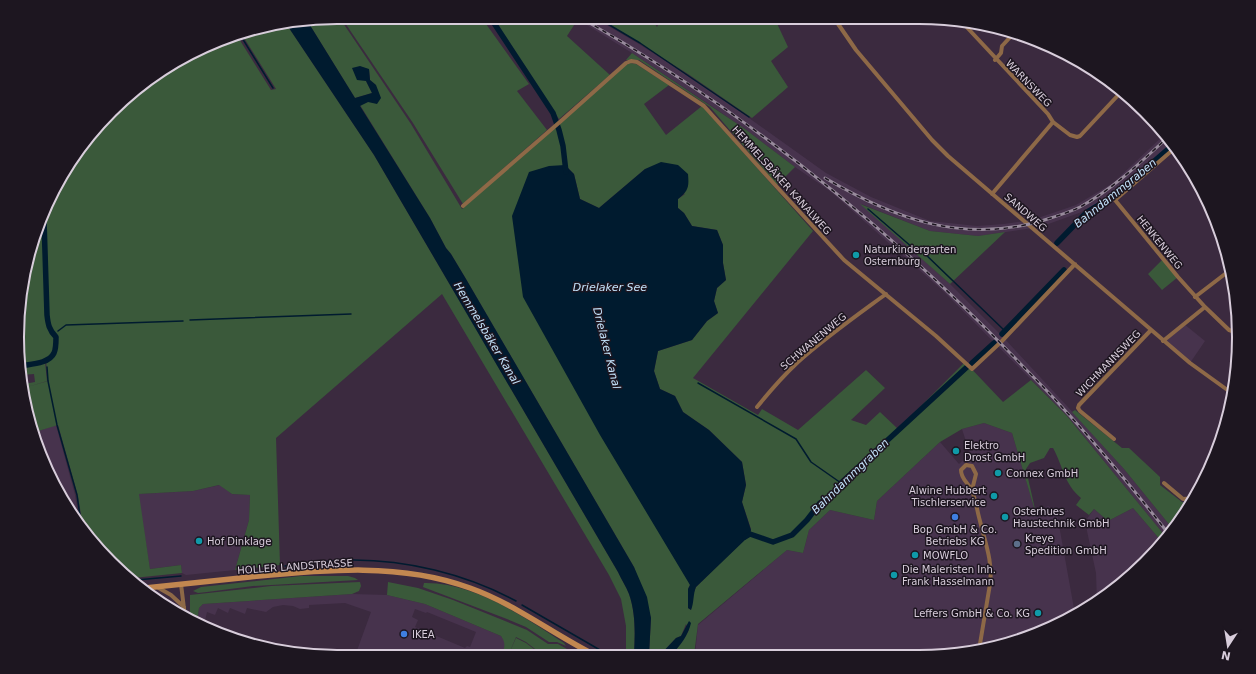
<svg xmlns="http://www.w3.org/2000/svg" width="1256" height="674" viewBox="0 0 1256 674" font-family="'DejaVu Sans',sans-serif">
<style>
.built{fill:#47334d;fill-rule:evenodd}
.green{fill:#3a593a;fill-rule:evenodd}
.water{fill:#001b2f}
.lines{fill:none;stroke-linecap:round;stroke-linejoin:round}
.stream{stroke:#001b2f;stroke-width:1.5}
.canal{stroke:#001b2f;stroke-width:5.5}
.minor{stroke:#8e6947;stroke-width:4}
.secondary{stroke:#c28750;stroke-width:5.5}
.rail-casing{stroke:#988b9c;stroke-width:3}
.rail{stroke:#1d1620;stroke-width:1.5;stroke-dasharray:4.5;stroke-linecap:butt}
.culture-dot{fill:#0f9aa8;stroke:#1d1620;stroke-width:1.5}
.shop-dot{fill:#3f7fe0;stroke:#1d1620;stroke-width:1.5}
.service-dot{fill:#5c6f8a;stroke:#1d1620;stroke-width:1.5}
.labels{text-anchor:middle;stroke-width:3;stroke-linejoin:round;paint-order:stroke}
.street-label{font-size:10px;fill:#d8cddb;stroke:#1d1620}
.poi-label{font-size:10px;fill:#d8cddb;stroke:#1d1620;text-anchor:start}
.water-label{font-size:11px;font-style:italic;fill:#c3e3fc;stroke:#1d1620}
.rim{fill:none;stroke:#d8cddb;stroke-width:2}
</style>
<rect width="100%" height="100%" fill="#3b2a3f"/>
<path class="built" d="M574 17H593L639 44 700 83 826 173 871 197 930 221 977 226 1004 224 1032 220 1076 205 1113 183 1165 134 1173 143 1127 186 1104 200 1079 213 1040 227 978 236 930 231 861 204 950 284 1003 337 1079 419 1124 469 1172 528 1166 537 1067 416 943 291 830 191 795 167 745 129 707 103 632 53Z
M1184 324 1205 341 1190 363 1163 341Z
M984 423 1012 433 1037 517 1048 506 1054 510 1057 514 1075 614 1022 640 961 654 695 655 698 625 787 550 803 553 809 530 830 510 874 520 877 501 940 442 959 464 970 454 962 429Z
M56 425 75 495 79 521 41 460 35 432Z
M220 485 232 494 250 495 249 520 235 570 186 575 182 573 181 565 150 569 138 494 193 491Z
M1133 508 1162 542 1145 563 1097 603 1096 573 1087 531V519L1094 509 1108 521Z
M352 594 387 595 425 604 501 636 505 641V648L501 656H355L371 612 345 603 309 605V608L300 609 293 606 283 605 273 607 266 612 247 608 245 614 230 608 228 613 218 608 215 615 207 612 204 625 197 622 199 608 203 604ZM415 609 426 613 427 612 476 632 470 647 467 646 465 648 415 627 418 620 412 617Z"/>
<path class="green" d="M339 17 411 124 462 209 624 66 630 63 636 64 669 85 644 104 666 135 702 106 813 231 693 378 758 415 762 409 798 430 866 370 885 388 851 420 866 425 880 412 898 429 965 362 1003 402 1031 380 1067 416 1166 537 1162 542 1133 508 1108 521 1094 509 1089 515 1076 505 1081 498C1064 484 1063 466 1053 448H1050L1044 458 1030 463 1026 469 1037 518 1012 433 984 423 962 429 940 442 877 501 874 520 830 510 809 530 803 553 787 550 698 624 694 655 684 649 681 655H672L684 639 689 630 686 624 681 636 676 638 660 655H649L651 618 634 567 466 279 451 254 446 248 430 218 360 105 368 102 376 85 370 80 369 69 366 81 372 93 355 98 308 22ZM565 165 574 174 580 199 599 208 645 169 685 194 678 199V208L684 213 692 226 717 230 723 245V263L726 280 717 288 714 301 718 313 707 321 692 340 658 351 654 371 660 389 675 396 683 412 709 430 742 462 746 485 742 502 751 529 750 534 696 587 693 594 691 610 688 608V589L690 585Z
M341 17H481L529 84 517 91 547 130 463 204 413 123Z
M492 17H574L578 19 567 36 610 75 559 119Z
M598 17H650L657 27 658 25 653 17H774L788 47 771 61 788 87 752 118 688 74Z
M287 25 374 155 618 572C621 579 626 586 629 594 636 614 635 635 634 655H626V626L621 599 609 575 442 294 276 438 280 565 235 570 249 520 250 495 232 494 219 485 193 491 139 494 150 569 181 565 182 573 133 578 97 548 83 527 78 496 58 425 35 432 24 384 35 382 34 374 22 375 20 367 45 362 47 381 27 387 48 381 46 361 19 365 18 358 28 254 71 159 142 83 236 34 271 90 276 89 241 33Z
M632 53 745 129 795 167 777 185 710 107 639 60H626Z
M860 204 930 231 978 236 1005 232 950 284Z
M1163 259 1178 277 1162 290 1148 274Z
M1075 410 1122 448H1129L1160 477V485L1182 502 1191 504 1172 528 1124 469 1072 412Z
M301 576H348L355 578 358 580 253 586 207 592 198 593 193 591 201 587Z
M360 582 361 586 359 591 352 594 203 604 199 608 197 622 190 619V595L271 586Z
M388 582 418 588 453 600 527 630 548 644H558L567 649 564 656H544L526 642 516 637 508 656H501C505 648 506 643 501 636L425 604 387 595Z
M424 583C474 582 524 617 564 643L566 646 557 642H549L526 627 507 619 423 587Z
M516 638 526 643 543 656H508Z"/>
<path class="water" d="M308 22 355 98 372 93 366 81 357 80 352 68 360 66 369 69 370 80 376 85 381 98 377 104 368 102 360 106 430 218 446 248 451 254 466 279 634 567 647 597 651 618 649 655H634C635 635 636 614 629 594 626 586 621 579 618 572L374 155 287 25Z
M661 162 678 165 688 174C689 186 689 191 678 199V208L684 213 692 226 717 230 723 245V263L726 280 717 288 714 301 718 313 707 321 692 340 658 351 654 371 660 389 675 396 683 412 709 430 742 462 746 485 742 502 751 530 750 534 746 539 696 587C693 594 694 603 691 610L688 608V589L690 585 600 435 523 297 512 216 529 172 549 166 565 165 574 174 580 199 599 208 645 169Z
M689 621 691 623C688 636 680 645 672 655H660L676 638 681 636Z"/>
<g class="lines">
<path class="stream" d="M596 17 640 43 749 117
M652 17 654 19
M239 33 273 88
M868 209 913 248 923 252 1005 331
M190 320 351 314
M58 331 66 325 183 321
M47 367 48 381 57 425 77 495 81 523
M698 383 796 439 811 462 841 483
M348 560C405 559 466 574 516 601
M285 566 341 560
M136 580 181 576
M522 605 600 650 612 655"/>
<path class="canal" d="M490 17 553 113 559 130 563 146 566 172
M1057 243 1087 212 1115 195 1174 144
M1002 334 1064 270
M972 363 994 343
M20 366C30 364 49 364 54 353 56 349 56 342 56 337 49 330 48 324 47 315L44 220
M745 537 750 534 773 542 792 535 807 520 820 503 832 495 841 483 967 367"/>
<path class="minor" d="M834 18 856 50 932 140 948 156 1190 363 1233 394
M961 21 1048 114 1053 122 992 194
M995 60 1001 53 1002 46 1014 33
M1053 122 1070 135 1077 137 1080 136 1122 91
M463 206 561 121 626 63 631 61 637 62 704 106 776 186 844 260 936 336 972 369 1002 341 1075 264
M1195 297 1225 274
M1205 307 1229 330 1238 333
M1163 341 1205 307 1178 277 1115 200 1176 147
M757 407C770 391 783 376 798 362 826 337 856 316 886 294
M1114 439 1080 411 1078 408 1079 405 1151 330
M1164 483 1183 499 1196 498
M972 490 976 474 972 466 966 465 961 470C961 480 969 483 972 491 976 500 977 511 980 521 985 542 993 562 990 584L979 650
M181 584 185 617
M157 587 171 595 184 607"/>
<path class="secondary" d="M145 588C180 584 215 581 250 577 323 570 400 562 470 588 515 604 553 634 595 655"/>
<defs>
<path id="rail" d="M579 17C741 108 886 225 1015 358 1030 374 1046 389 1061 406 1099 447 1134 490 1168 533
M825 178C893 218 961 244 1041 221 1054 217 1068 213 1080 207 1113 189 1141 162 1168 137"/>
</defs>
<use href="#rail" class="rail-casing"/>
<use href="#rail" class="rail"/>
</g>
<g class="culture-dot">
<circle cx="856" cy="255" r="4"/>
<circle cx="956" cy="451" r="4"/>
<circle cx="998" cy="473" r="4"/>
<circle cx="994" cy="496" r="4"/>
<circle cx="1005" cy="517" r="4"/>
<circle cx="199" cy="541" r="4"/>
<circle cx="915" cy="555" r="4"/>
<circle cx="894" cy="575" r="4"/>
<circle cx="1038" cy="613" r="4"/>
</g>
<g class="shop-dot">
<circle cx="955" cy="517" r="4"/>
<circle cx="404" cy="634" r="4"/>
</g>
<circle class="service-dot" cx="1017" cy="544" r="4"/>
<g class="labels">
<g class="street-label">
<text transform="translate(1029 83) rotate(46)" y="4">WARNSWEG</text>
<text transform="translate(782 180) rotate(48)" y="4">HEMMELSBÄKER KANALWEG</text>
<text transform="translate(1026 212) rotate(41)" y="4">SANDWEG</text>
<text transform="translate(1160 242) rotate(51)" y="4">HENKENWEG</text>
<text transform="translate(813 341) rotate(-40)" y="4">SCHWANENWEG</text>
<text transform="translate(1108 363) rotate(-46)" y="4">WICHMANNSWEG</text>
<text transform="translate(295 566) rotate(-4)" y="4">HOLLER LANDSTRASSE</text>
</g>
<g class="poi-label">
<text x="864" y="253">Naturkindergarten<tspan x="864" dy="12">Osternburg</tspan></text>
<text x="964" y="449">Elektro<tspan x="964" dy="12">Drost GmbH</tspan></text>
<text x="1006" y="477">Connex GmbH</text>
<text x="986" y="494" text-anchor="end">Alwine Hubbert<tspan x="986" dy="12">Tischlerservice</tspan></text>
<text x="1013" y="515">Osterhues<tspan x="1013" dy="12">Haustechnik GmbH</tspan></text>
<text x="955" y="533" text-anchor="middle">Bop GmbH &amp; Co.<tspan x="955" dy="12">Betriebs KG</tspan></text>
<text x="1025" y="542">Kreye<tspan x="1025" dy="12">Spedition GmbH</tspan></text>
<text x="207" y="545">Hof Dinklage</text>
<text x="923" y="559">MOWFLO</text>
<text x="902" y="573">Die Maleristen Inh.<tspan x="902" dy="12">Frank Hasselmann</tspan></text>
<text x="1030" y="617" text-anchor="end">Leffers GmbH &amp; Co. KG</text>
<text x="412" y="638">IKEA</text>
</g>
<g class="water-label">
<text transform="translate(1115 193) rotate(-39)" y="4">Bahndammgraben</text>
<text x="610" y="291">Drielaker See</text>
<text transform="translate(487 333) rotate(59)" y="4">Hemmelsbäker Kanal</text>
<text transform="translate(607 348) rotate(76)" y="4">Drielaker Kanal</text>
<text transform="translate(850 476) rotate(-44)" y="4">Bahndammgraben</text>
</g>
</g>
<path d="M0 0H1256V674H0ZM337 24H919A313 313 0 0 1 1232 337V337A313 313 0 0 1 919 650H337A313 313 0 0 1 24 337V337A313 313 0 0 1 337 24Z" fill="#1d1620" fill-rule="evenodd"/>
<path class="rim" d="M337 24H919A313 313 0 0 1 1232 337V337A313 313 0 0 1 919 650H337A313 313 0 0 1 24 337V337A313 313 0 0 1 337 24Z"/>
<g transform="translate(1228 646) rotate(192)" stroke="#1d1620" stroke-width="3" paint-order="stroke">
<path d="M0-3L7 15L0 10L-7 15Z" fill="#d8cddb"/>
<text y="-6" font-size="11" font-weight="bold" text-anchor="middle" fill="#d8cddb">N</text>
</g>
</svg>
